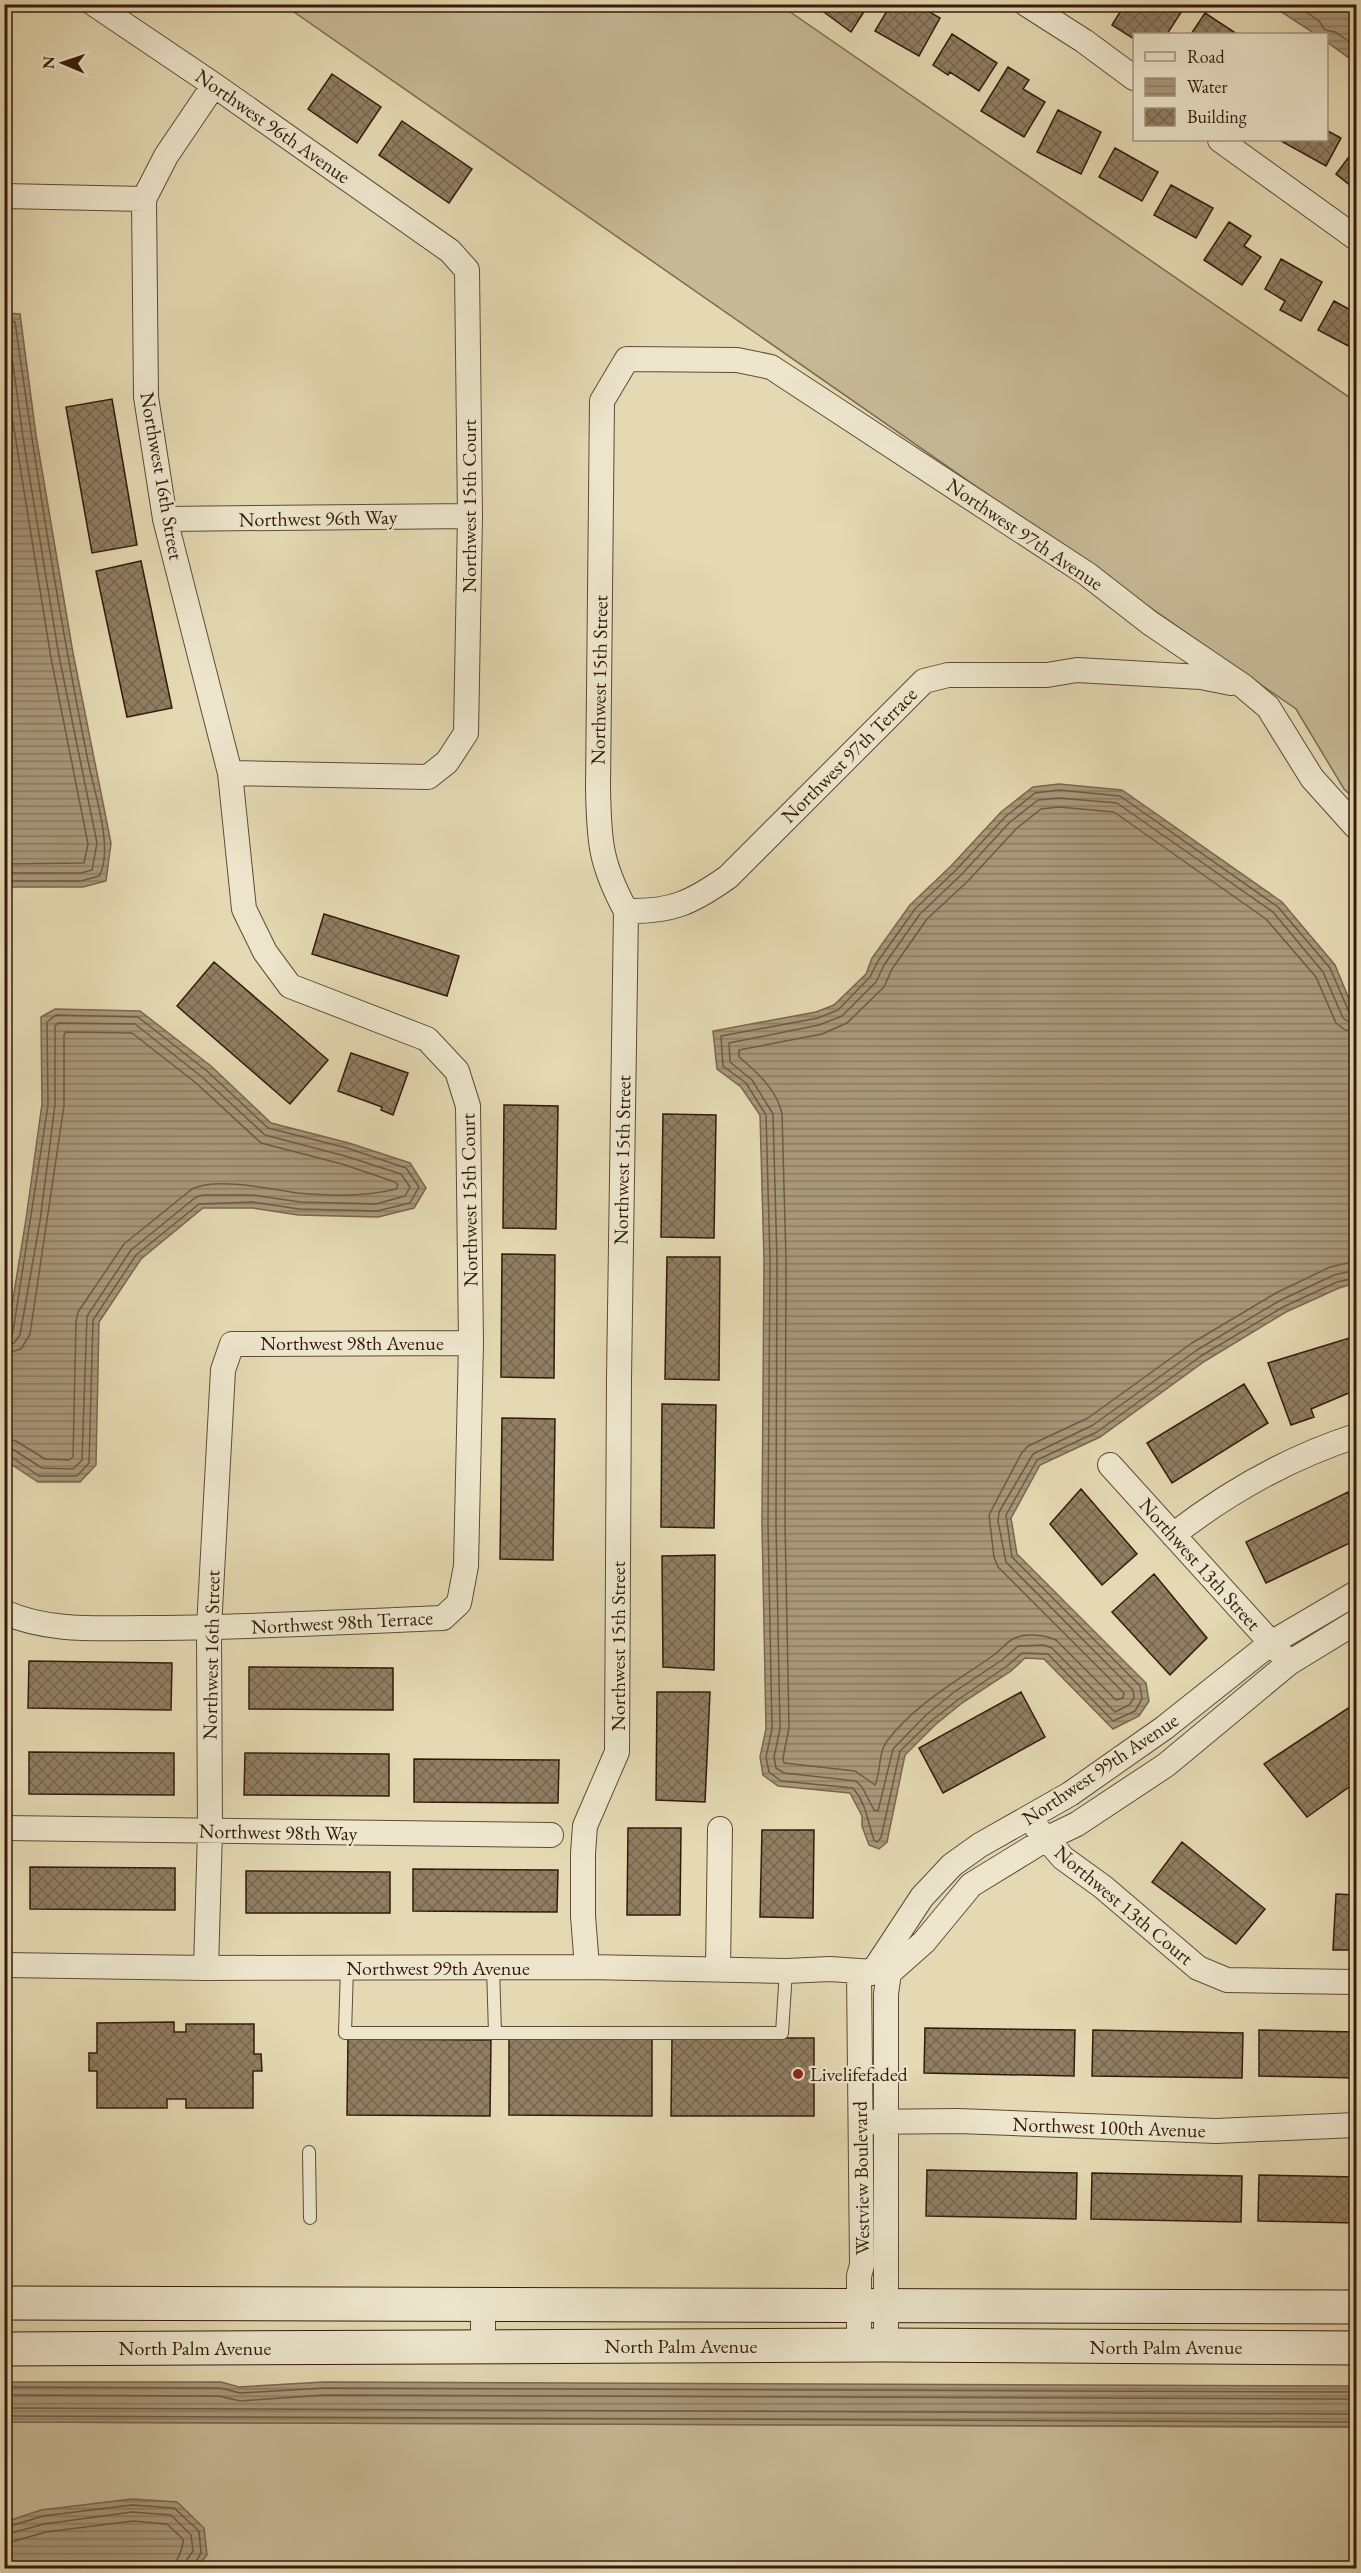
<svg xmlns="http://www.w3.org/2000/svg" width="1361" height="2573" viewBox="0 0 1361 2573" font-family="'EB Garamond',serif">
<style>
.grass{fill:#c6b996;stroke:#7e6a51;stroke-width:1.5}
.water{fill:url(#water-rules);stroke:#7a664e;stroke-width:1.5}
.lines{fill:none;stroke-linecap:round;stroke-linejoin:round}
.shore{stroke:#6e5a43;stroke-width:1.5}
.building{fill:url(#building-cross-hatch);stroke:#351b0c;stroke-width:1.5}
.service-casing{stroke:#614a36;stroke-width:14}
.minor-casing{stroke:#614a36;stroke-width:26}
.secondary-casing{stroke:#351b0c;stroke-width:35}
.service{stroke:#ede6cd;stroke-width:12}
.minor{stroke:#ede6cd;stroke-width:24}
.secondary{stroke:#ede6cd;stroke-width:33}
.poi-dot{fill:#8f2418;stroke:#ede6cd;stroke-width:2}
.labels{text-anchor:middle;stroke-width:4.5;stroke-linejoin:round;paint-order:stroke}
.street-label{font-size:20px;fill:#351b0c;stroke:#ede6cd}
.poi-label{font-size:20px;fill:#351b0c;stroke:#ede6cd;text-anchor:start}
</style>
<defs>
<pattern id="water-rules" width="6" height="5" patternUnits="userSpaceOnUse" patternTransform="scale(1.5)"><rect width="6" height="5" fill="#a8987a"/><path d="M0 2.5h6" fill="none" stroke="#8a7b62"/></pattern>
<pattern id="building-cross-hatch" width="8" height="8" patternUnits="userSpaceOnUse" patternTransform="scale(1.5)"><rect width="8" height="8" fill="#907e62"/><path d="M0 0l8 8M0 8l8-8" fill="none" stroke="#76664f"/></pattern>
</defs>
<rect width="100%" height="100%" fill="#e4d9b2"/>
<filter id="stains"><feTurbulence type="fractalNoise" baseFrequency=".00333" numOctaves="4"/><feColorMatrix values="0 0 0 0 .2 0 0 0 0 .09 0 0 0 0 .02 0 0 0 .5 -.17"/></filter>
<radialGradient id="worn" r=".72"><stop offset=".6" stop-color="#630" stop-opacity="0"/><stop offset="1" stop-color="#630" stop-opacity=".3"/></radialGradient>
<path class="grass" d="M284 5H780L1356 402V800L1344 789 1296 709Z
M4 2422 1356 2427V2568H5Z"/>
<path class="water" d="M1271 5H1356V63L1327 42 1326 34H1315Z
M5 313 20 314 36 435 73 653 111 843 106 881 83 887H5Z
M1059 784 1122 790 1282 902 1335 965 1356 1016V1283L1339 1288 1286 1312 1205 1361 1100 1437 1040 1465 1011 1518 1017 1554 1146 1683 1149 1701 1139 1716 1113 1729 1044 1659 1025 1658 1011 1671 962 1703 935 1725 905 1755 887 1842 879 1849 869 1845 862 1826V1816L850 1793 778 1786 763 1775 760 1757 766 1729 762 1523 764 1260 760 1115 741 1087 717 1069 713 1031 816 1012 834 1005 866 974 872 958 910 905 951 866 1001 812 1033 787Z
M55 1009 140 1011 211 1066 271 1123 349 1143 410 1163 426 1188 414 1208 378 1217 298 1215 253 1208H203L141 1259 99 1322 96 1465 80 1482H38L5 1460V1348L26 1219 42 1104 41 1017Z
M5 2382H221L239 2387 324 2382 1356 2386V2427L5 2422Z
M132 2499 177 2502 204 2528 207 2555 196 2568H5V2522L41 2510Z"/>
<g class="lines">
<path class="shore" d="M1295 4 1319 21 1325 30 1335 32 1356 46
M4 319 15 322C36 471 59 618 89 766 95 794 114 851 99 876L81 881H4
M4 326 8 329 23 437 59 656 97 843 92 870 81 873H4
M4 367 51 658 88 844 84 863 4 864
M1356 1016 1349 1012 1330 968 1278 907 1120 796 1059 790 1035 793 1005 817 956 870 915 909 878 961 870 977 838 1010 818 1018 721 1036 723 1066 746 1083 766 1115 770 1260 768 1523 772 1729 766 1757 769 1772 781 1781 853 1788C867 1804 867 1821 874 1840L877 1842 881 1838 900 1751 931 1721 959 1699 1007 1666 1022 1653 1048 1654 1113 1721 1135 1711 1142 1699 1140 1686 1012 1557 1006 1515 1037 1460 1097 1432 1201 1356 1283 1307 1337 1282 1356 1278
M1356 1023 1349 1022 1343 1018 1323 972 1273 912 1117 803 1059 798 1038 800 1010 822 961 875 920 914 884 965 876 982 842 1016 819 1025 729 1043 730 1062 752 1080 773 1114 777 1260 776 1523 780 1729 774 1757 776 1768 784 1773 856 1781 862 1787 874 1810 878 1811 893 1749 926 1715 954 1692 1002 1660 1018 1646 1044 1645 1052 1648 1115 1712 1129 1705 1134 1698 1133 1690 1006 1562 998 1521 999 1512 1033 1454 1093 1425 1197 1350 1279 1301 1334 1275 1356 1270
M1356 1032 1345 1030 1336 1023 1316 977 1266 919 1114 812 1059 807 1041 809 1016 829 967 882 927 919 892 969 884 987 847 1023 822 1034 739 1050V1057C756 1071 778 1091 782 1114L786 1259 785 1523 789 1728 783 1758 784 1763 855 1771 875 1785C881 1772 878 1753 887 1741 915 1704 957 1681 994 1655 1001 1650 1007 1641 1015 1638 1026 1633 1045 1635 1056 1640L1116 1700 1123 1698 1124 1693 998 1567 994 1557 989 1515 1021 1454 1028 1446 1088 1418 1192 1343 1276 1293 1330 1267 1356 1261
M4 1338 10 1337 13 1332 48 1105 47 1022 56 1015 138 1017 207 1071 268 1128 347 1148 406 1168 419 1187 410 1203 377 1211 299 1209 253 1202 199 1204 136 1255 93 1320 89 1463 77 1476H39L10 1456 4 1455
M4 1345 14 1343 20 1335 40 1221 55 1105V1026L58 1023 135 1024 202 1077 265 1135 345 1156 401 1174 410 1187 405 1196 376 1204 300 1202 253 1195H203L196 1197 131 1250 87 1316 82 1460 73 1469 42 1468 14 1450 4 1447
M4 1354 21 1349 30 1334 64 1106V1035L66 1032 132 1033 196 1083 261 1143 342 1164 395 1182 398 1185 396 1189C366 1197 330 1196 298 1193 271 1189 217 1177 192 1189L124 1244 78 1312 76 1322 73 1457 69 1460 45 1459 16 1441 4 1438
M4 2387 220 2388 240 2393 324 2388 1356 2392
M4 2395 219 2396 240 2401 324 2395 1356 2399
M4 2408 1356 2414
M4 2416 1356 2422
M4 2528 43 2516 132 2505 174 2508 199 2531 201 2553 192 2568
M4 2535 44 2524 132 2512 171 2515 191 2535 193 2551 186 2561 184 2568
M4 2544 46 2532 133 2521 167 2524 183 2539C184 2551 176 2557 175 2568"/>
</g>
<path class="building" d="M813 4H869L851 32Z
M891 4H916L940 18 919 56 875 31Z
M1125 4H1173L1182 11 1167 34H1134V39L1112 25Z
M1205 13 1237 34H1191Z
M952 34 997 63 979 91 950 72 948 75 933 65Z
M1008 67 1029 80 1023 89 1045 102 1024 137 981 111Z
M332 74 381 107 357 143 308 109Z
M1058 110 1101 132 1081 174 1037 152Z
M402 121 472 169 449 203 379 155Z
M1326 130 1341 138 1326 166 1281 141 1326 140Z
M1115 148 1158 172 1142 201 1099 177Z
M1355 149 1356 150V190L1336 174Z
M1171 185 1213 208 1196 238 1154 215Z
M1229 222 1251 236 1244 246 1261 257 1242 285 1204 260Z
M1281 259 1322 282 1301 321 1280 310 1285 301 1265 289Z
M1334 301 1356 313V350L1318 330Z
M112 399 137 545 92 553 66 407Z
M141 561 172 708 127 717 96 571Z
M324 914 459 956 447 996 312 954Z
M214 962 328 1060 290 1104 177 1006Z
M351 1053 408 1073 393 1115 381 1110 382 1107 338 1091Z
M504 1105 558 1106 556 1229 503 1228Z
M663 1114 716 1115 714 1238 661 1237Z
M502 1254 555 1255 554 1378 501 1377Z
M667 1257H720L719 1380 665 1379Z
M1356 1336V1390L1311 1409 1314 1417 1291 1425 1268 1363Z
M1244 1384 1268 1423 1172 1483 1147 1443Z
M662 1404 716 1405 714 1528 661 1527Z
M502 1418 555 1419 553 1560 500 1559Z
M1081 1489 1137 1554 1102 1585 1050 1524Z
M1348 1492 1356 1510V1540L1266 1583 1246 1542Z
M715 1555 714 1670 663 1667 662 1556Z
M1154 1574 1207 1638 1170 1675 1112 1612Z
M29 1661 172 1663 171 1710 28 1708Z
M249 1667 393 1668V1710L249 1709Z
M657 1692H710L705 1802 656 1800Z
M1021 1692 1045 1737 943 1793 919 1748Z
M1356 1703V1782L1307 1817 1264 1764Z
M29 1752 174 1753V1795L29 1794Z
M245 1753 389 1754V1796L244 1795Z
M414 1759 559 1760 558 1803 414 1802Z
M628 1828H681L680 1915H627Z
M762 1830H814L813 1918 760 1917Z
M1182 1842 1265 1909 1236 1944 1152 1882Z
M30 1867 175 1868V1910L30 1909Z
M413 1869 558 1870 557 1912 413 1911Z
M246 1871 390 1872V1913H246Z
M1336 1894 1356 1895V1950H1333Z
M174 2022V2032H186V2024H254V2054H261L262 2071H253V2108H186V2099H167V2108H97V2071H89V2053H97V2023Z
M925 2028 1075 2030 1074 2076 924 2073Z
M1093 2030 1243 2033 1242 2078 1092 2076Z
M1259 2030 1356 2032V2078L1259 2076Z
M509 2038 652 2039V2116L509 2115Z
M672 2038H814V2116H671Z
M348 2039 491 2040 490 2116 347 2115Z
M927 2170 1077 2173 1076 2219 926 2216Z
M1092 2173 1242 2176 1241 2222 1091 2219Z
M1259 2175 1356 2177V2223L1258 2221Z"/>
<g class="lines">
<defs>
<path id="service" d="M493 1967 495 2033
M347 1968 345 2033H782L786 1971
M309 2152 310 2218"/>
<path id="minor" d="M94 4 214 85 450 251 467 270 470 516 466 733 447 762 428 777 230 773
M1026 4 1084 41 1134 78
M1220 140 1356 238
M4 196 144 199
M165 519 470 516
M626 911C672 912 691 903 728 877L924 681 948 675H1047L1077 670 1201 677 1231 683
M1110 1465 1282 1655
M1173 1535C1227 1493 1291 1457 1356 1436
M4 1612C47 1632 99 1628 145 1628 244 1628 343 1622 443 1618L459 1603 466 1566 471 1343 468 1106 457 1071 427 1039 290 986 265 952 244 909 230 773 165 519 146 397 144 199 166 156 214 85
M1036 1827 1063 1858 1103 1887 1198 1968 1227 1980 1356 1982
M4 1828 551 1835
M4 1965 206 1968 587 1967 786 1971 830 1969 889 1973 924 1942 971 1885 1046 1839 1077 1824 1166 1765 1289 1663 1356 1622
M587 1967 583 1916V1853L585 1826 617 1752 619 1378 626 911C600 863 599 841 598 788L602 401 627 359 737 360 771 367 1087 574 1150 623 1243 686 1268 707 1312 778 1356 827
M206 1968 210 1831 209 1628 223 1370 232 1344 471 1343
M718 1969 720 1829
M859 1973 862 2265 859 2276V2347
M872 1973 922 1897 952 1865 980 1845 1070 1794 1164 1728 1271 1643 1356 1593
M861 2122 958 2121 1216 2131 1356 2125
M886 2345V1994L889 1973
M483 2346V2304"/>
<path id="secondary" d="M4 2303 1356 2307
M4 2349 886 2345 1356 2348"/>
</defs>
<use href="#service" class="service-casing"/>
<use href="#minor" class="minor-casing"/>
<use href="#secondary" class="secondary-casing"/>
<use href="#service" class="service"/>
<use href="#minor" class="minor"/>
<use href="#secondary" class="secondary"/>
</g>
<circle class="poi-dot" cx="798" cy="2074" r="6"/>
<g class="labels">
<g class="street-label">
<text transform="translate(273 126) rotate(35)" y="7">Northwest 96th Avenue</text>
<text transform="translate(162 476) rotate(80)" y="7">Northwest 16th Street</text>
<text transform="translate(469 506) rotate(-90)" y="7">Northwest 15th Court</text>
<text transform="translate(318 518) rotate(-1)" y="7">Northwest 96th Way</text>
<text transform="translate(1025 534) rotate(34)" y="7">Northwest 97th Avenue</text>
<text transform="translate(599 680) rotate(-89)" y="7">Northwest 15th Street</text>
<text transform="translate(849 755) rotate(-45)" y="7">Northwest 97th Terrace</text>
<text transform="translate(622 1160) rotate(-89)" y="7">Northwest 15th Street</text>
<text transform="translate(469 1200) rotate(-91)" y="7">Northwest 15th Court</text>
<text x="352" y="1350">Northwest 98th Avenue</text>
<text transform="translate(1200 1564) rotate(48)" y="7">Northwest 13th Street</text>
<text transform="translate(342 1622) rotate(-3)" y="7">Northwest 98th Terrace</text>
<text transform="translate(618 1646) rotate(-90)" y="7">Northwest 15th Street</text>
<text transform="translate(211 1655) rotate(-89)" y="7">Northwest 16th Street</text>
<text transform="translate(1100 1769) rotate(-34)" y="7">Northwest 99th Avenue</text>
<text transform="translate(278 1832) rotate(1)" y="7">Northwest 98th Way</text>
<text transform="translate(1124 1905) rotate(40)" y="7">Northwest 13th Court</text>
<text x="438" y="1975">Northwest 99th Avenue</text>
<text transform="translate(1109 2127) rotate(2)" y="7">Northwest 100th Avenue</text>
<text transform="translate(861 2178) rotate(-91)" y="7">Westview Boulevard</text>
<text x="681" y="2353">North Palm Avenue</text>
<text x="1166" y="2354">North Palm Avenue</text>
<text x="195" y="2355">North Palm Avenue</text>
</g>
<g class="poi-label">
<text x="810" y="2081">Livelifefaded</text>
</g>
</g>
<rect width="1361" height="2573" fill="none" stroke="#e4d9b2" stroke-width="24"/>
<rect x="6" y="6" width="1349" height="2561" fill="none" stroke="#351b0c" stroke-width="3"/>
<rect x="12" y="12" width="1337" height="2549" fill="none" stroke="#351b0c" stroke-width="1.5"/>
<rect x="1133" y="33" width="195" height="108" fill="#ede6cd" stroke="#a39580" stroke-width="1.5"/>
<rect x="1145" y="52" width="30" height="9" fill="#ede6cd" stroke="#a39580" stroke-width="1.5"/>
<text x="1187" y="63" font-size="18" fill="#351b0c">Road</text>
<rect x="1145" y="78" width="30" height="18" fill="url(#water-rules)" stroke="#a39580" stroke-width="1.5"/>
<text x="1187" y="93" font-size="18" fill="#351b0c">Water</text>
<rect x="1145" y="108" width="30" height="18" fill="url(#building-cross-hatch)" stroke="#a39580" stroke-width="1.5"/>
<text x="1187" y="123" font-size="18" fill="#351b0c">Building</text>
<g transform="translate(63 63) rotate(272)" stroke="#ede6cd" stroke-width="4.5" paint-order="stroke">
<path d="M0-4.5L10 22L0 15L-10 22Z" fill="#351b0c"/>
<text y="-9" font-size="16" font-weight="bold" text-anchor="middle" fill="#351b0c">N</text>
</g>
<rect width="100%" height="100%" filter="url(#stains)"/>
<rect width="100%" height="100%" fill="url(#worn)"/>
</svg>
